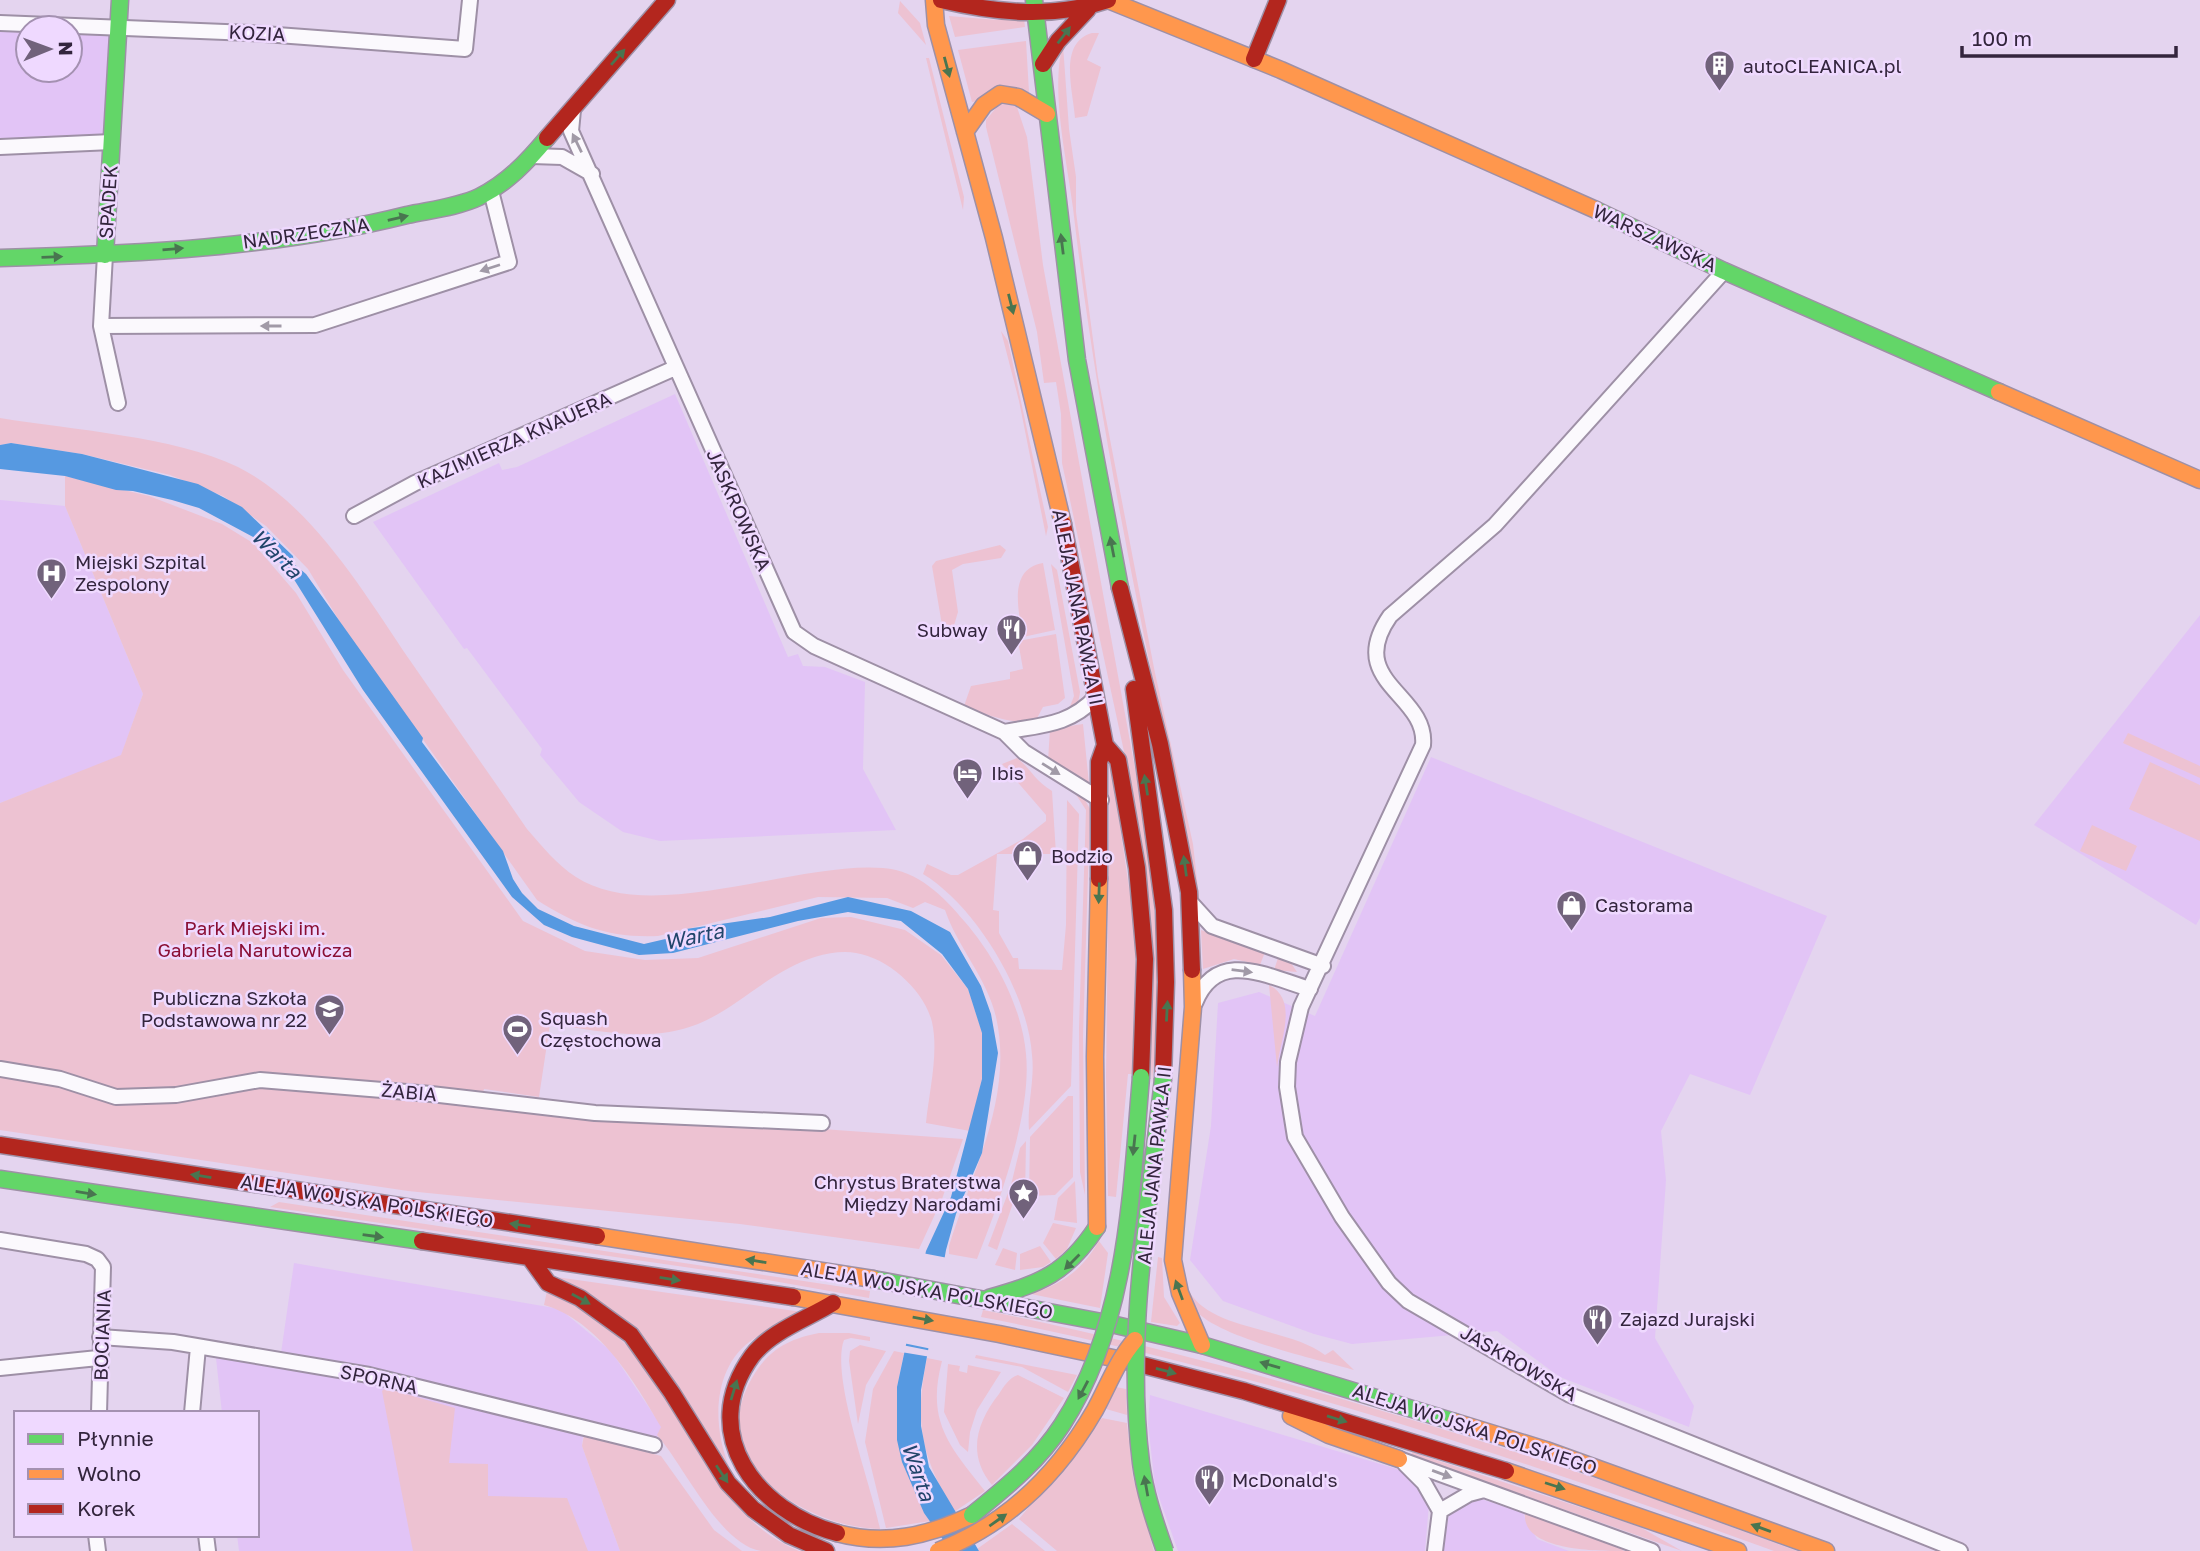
<svg xmlns="http://www.w3.org/2000/svg" width="2200" height="1551" viewBox="0 0 2200 1551" font-family="'Golos Text',sans-serif">
<style>
.built{fill:#e2c4f6}
.green{fill:#edc2d2}
.water{fill:#5699e1}
.pier{fill:#e4d4ef}
.lines{fill:none;stroke-linecap:round;stroke-linejoin:round}
.street-casing{stroke:#9e90a6;stroke-width:18}
.fast-casing{stroke:#9e90a6;stroke-width:19}
.slow-casing{stroke:#9e90a6;stroke-width:19}
.jam-casing{stroke:#9e90a6;stroke-width:19}
.street{stroke:#fbf9fd;stroke-width:14}
.fast{stroke:#63d668;stroke-width:16}
.slow{stroke:#ff974d;stroke-width:16}
.jam{stroke:#b3261e;stroke-width:16}
.fast-bridge-casing{stroke:#9e90a6;stroke-width:19;stroke-linecap:butt}
.slow-bridge-casing{stroke:#9e90a6;stroke-width:19;stroke-linecap:butt}
.fast-bridge{stroke:#63d668;stroke-width:16}
.slow-bridge{stroke:#ff974d;stroke-width:16}
.oneway{fill:#497550}
.oneway2{fill:#a19aa7}
.labels{text-anchor:middle;stroke-width:5;stroke-linejoin:round;paint-order:stroke}
.street-label{font-size:19px;fill:#33253d;stroke:#efd9ff}
.poi-label{font-size:19px;fill:#33253d;stroke:#efd9ff;text-anchor:start}
.park-label{font-size:19px;fill:#8a0f35;stroke:#efd9ff}
.water-label{font-size:21px;font-style:italic;fill:#21456b;stroke:#efd9ff}
</style>
<rect width="100%" height="100%" fill="#e4d4ef"/>
<path class="built" d="M0 27 28 28V70H70V30L111 31 105 136 0 144Z
M675 394 788 657 798 654 803 666 825 667 865 682 863 769 896 830 660 841 623 832 579 802 540 755 542 749 467 648 464 649 373 522 499 463 502 470 517 467Z
M0 500 65 506 143 694 121 756 0 803Z
M2200 615V918L2196 925 2034 825Z
M1431 757 1827 916 1750 1095 1690 1074 1661 1131 1666 1180 1655 1338 1694 1406 1689 1427 1560 1377 1497 1331 1352 1344 1314 1334 1223 1301 1190 1260 1211 1126 1218 1003 1259 992 1315 1016Z
M294 1263 560 1309 611 1351 662 1427 651 1451 583 1436 582 1446 620 1551H239L237 1535H257V1413H222L215 1349 280 1360Z
M1150 1395 1407 1472 1418 1482 1429 1504 1425 1551H1178L1155 1486 1148 1424Z
M1478 1498 1525 1513 1524 1516 1537 1539 1569 1551H1443L1449 1513 1455 1507Z"/>
<path class="green" d="M900 1 920 23 926 45 898 13Z
M949 16 997 20 1024 18 1025 27 955 37Z
M1092 33H1099L1087 60 1101 67 1087 116 1075 118C1073 90 1058 43 1092 33Z
M1026 41 1029 92 972 102 958 50Z
M1063 45 1069 129 1076 177V212L1098 377 1155 673 1193 844 1200 906C1152 674 1100 443 1073 208 1067 160 1050 90 1063 45Z
M926 58H929L964 197 963 210Z
M1001 102 1017 107 1027 137 1043 265 1140 796 1153 886 1159 1005 1152 1083 1134 798 1062 463 1061 414 1056 382 1044 383 1037 332 986 127V120Z
M1001 331 1008 341 1048 527 1046 536 1019 401Z
M0 418C72 430 174 436 238 467 312 504 364 593 409 659 448 716 488 772 527 829 542 846 557 865 576 877 651 926 796 861 883 868 919 871 943 896 965 922 995 957 1022 1007 1026 1054 1032 1113 999 1203 977 1259L949 1254V1246C972 1173 1014 1096 996 1017 987 978 958 948 945 910L925 902 913 908 887 898 818 897 658 936C608 938 578 926 537 900L343 627 308 569 266 526 223 496 170 475 82 454 11 443 0 445Z
M65 476 149 496 222 524 253 543 296 593 343 670 523 921 585 951 645 960 698 958 821 918 851 917 905 930 941 955 968 989 982 1032V1079L970 1131 926 1123C929 1092 939 1053 932 1022 924 990 888 958 856 953 835 949 807 958 789 968 758 984 730 1011 698 1024 651 1043 599 1031 550 1024L539 1097 484 1089 480 1106 594 1119 751 1124 963 1139 942 1199 919 1249 740 1224 408 1191 0 1130V803L121 755 143 694 65 506Z
M1000 545 1006 550 1001 558 963 564 952 570 958 612 952 632 943 631 932 566 936 561Z
M1043 563 1055 630 1023 637C1019 612 1007 569 1043 563Z
M1051 564 1057 570 1080 692C1078 712 1066 714 1049 717L1069 709 1074 696Z
M1056 634 1065 698 1058 704 1043 707 1035 722C1008 723 989 716 964 706L971 686 1010 679V672L1023 669 1018 641Z
M1083 724 1089 784H1086L1048 761 1050 729Z
M2128 733 2200 766V778L2123 743Z
M1110 757 1136 936 1132 1074H1128L1116 1197 1108 1196 1106 1076Z
M1017 758C1032 770 1034 780 1052 791L1056 854H997L993 910 999 911V933L1013 958H1018L1019 969 1062 970 1066 925 1067 800 1079 814 1071 1086 1029 1130C1027 1105 1035 1080 1032 1055 1028 993 976 906 923 874L927 864 951 875H958L1023 839 1046 821V815L1002 764Z
M2150 762 2200 785V841L2129 809Z
M1075 793 1083 796 1090 809 1083 1037 1085 1195 1080 1172 1079 1028 1086 810Z
M2092 825 2137 846 2126 871 2080 851Z
M1201 930 1265 952 1260 965 1234 959 1203 969Z
M1278 958 1291 963 1297 972 1274 970Z
M1269 985C1299 1000 1280 1040 1277 1067Z
M1068 1096H1073V1177L1055 1195 1029 1196 1030 1137Z
M1026 1141 1025 1197H1015L997 1250 988 1246 1011 1185 1020 1148Z
M1075 1181 1077 1223 1054 1220 1058 1198Z
M279 1202 870 1291 869 1298 733 1274 270 1207Z
M1053 1223 1076 1228 1067 1249 1056 1259 1043 1243Z
M1099 1241 1108 1253 1100 1308 1031 1294C1064 1283 1081 1271 1099 1241Z
M1040 1246 1051 1262 1043 1267 1020 1270V1254Z
M1003 1248 1017 1253 1015 1270 995 1265Z
M1158 1257 1162 1258 1164 1297 1180 1323 1177 1326 1151 1322Z
M1181 1264C1184 1273 1185 1283 1189 1291 1211 1331 1289 1327 1325 1355L1333 1350 1354 1370C1317 1359 1219 1338 1195 1310 1183 1296 1182 1282 1181 1264Z
M549 1276 809 1313C791 1321 771 1328 755 1338 712 1365 712 1425 729 1466L654 1354Z
M547 1291C569 1300 614 1330 630 1349 688 1415 712 1515 799 1551 787 1551 773 1551 761 1551 720 1545 683 1464 657 1435L661 1427C635 1382 598 1320 544 1305Z
M983 1310C1171 1348 1355 1400 1537 1459 1625 1487 1711 1520 1797 1551H1774C1515 1457 1252 1369 981 1317Z
M819 1333H849L870 1337V1341L851 1338 844 1340C830 1376 872 1487 880 1529 805 1527 703 1463 752 1378 768 1350 788 1339 819 1333Z
M860 1345 886 1351 866 1385 858 1424 849 1361 850 1351Z
M894 1351 904 1353 897 1387 924 1513 930 1521 886 1528 865 1442 873 1389Z
M976 1355 1077 1375 1068 1392 1022 1367 975 1358Z
M927 1358 942 1361C926 1421 949 1446 985 1491L954 1512C921 1455 914 1423 927 1358Z
M948 1364 960 1366 959 1371 967 1373 968 1365 1001 1372 977 1410 970 1432 968 1452 960 1445 944 1412Z
M1018 1375 1064 1398 1032 1445 992 1485C967 1455 976 1423 999 1394 1004 1386 1009 1378 1018 1375Z
M1116 1387 1126 1389 1127 1415 1106 1409Z
M385 1388 455 1408 449 1463 488 1464V1496L567 1498 588 1551H413L382 1391Z
M1102 1418 1127 1423 1133 1477 1154 1551H1057L1019 1519Z
M584 1435 661 1456 714 1530 742 1551H620L582 1446Z
M1412 1452 1640 1527 1682 1551 1411 1456Z
M1525 1513 1617 1546 1624 1551C1597 1551 1521 1551 1525 1513Z
M1012 1524 1045 1551H979L977 1549Z"/>
<path class="water" d="M11 443 82 454 198 484 242 507 293 556 294 564 306 574 423 738 422 742 503 851 513 879 522 893 538 909 574 926 644 944 674 937 686 929 770 917 848 897 911 911 950 932 981 986 991 1014 998 1053 982 1153 956 1214 946 1250 921 1390V1426L929 1467 979 1551H951L924 1513 902 1462 897 1440V1387L926 1251 951 1197 982 1079V1033L968 989 942 954 901 921 848 912 798 921 673 953 639 955 572 937 544 925 512 897 363 690 290 573 255 538 199 508 172 500 133 491 116 490 65 476 0 469V445Z"/>
<path class="pier" d="M922 1253 948 1258 932 1349 903 1343Z
M902 1345 932 1351 931 1357 901 1352Z"/>
<g class="lines">
<defs>
<path id="street" d="M0 23 250 33 465 49 470 0
M573 110 571 131 794 632 814 646 1004 732 1024 752 1101 800
M0 147 112 142
M532 156 562 157 592 174
M105 255 101 326 118 403
M1724 271 1495 525 1390 616C1344 682 1428 694 1423 745L1301 1007 1288 1062 1287 1087 1295 1137 1342 1217 1389 1283 1408 1301 1570 1395 1960 1551
M101 326 315 325 509 262 491 191
M354 516 415 483 675 368
M1004 732C1040 725 1069 726 1096 697
M1192 904 1212 926 1323 966
M1195 1003C1217 947 1268 977 1310 989
M0 1069 60 1079 116 1097 176 1095 260 1080 431 1094 595 1113 822 1123
M0 1240 86 1254 97 1259 103 1267 99 1413
M100 1337 173 1342 369 1375 654 1445
M0 1368 98 1358
M192 1413 198 1347
M1399 1459 1652 1551
M1405 1464 1424 1483 1440 1511 1435 1551
M1440 1511 1469 1494 1484 1490
M96 1535 98 1551
M206 1535 208 1551"/>
<path id="fast" d="M1034 0 1077 360 1120 588
M1596 210 1724 271 1999 392
M105 255 120 0
M0 258C136 254 275 248 407 215 430 210 458 207 479 197 507 183 527 162 547 138
M0 1179 422 1241
M873 1279 1107 1323 1202 1345 1455 1422
M989 1298C1041 1283 1066 1274 1097 1227"/>
<path id="slow" d="M934 0 936 25 994 238 1063 524
M1108 0 1281 70 1596 210
M965 132 984 105 1000 94 1018 97 1047 114
M1999 392 2200 480
M1192 970 1193 1007 1173 1260 1180 1293 1202 1345
M1097 1227 1095 1057 1099 879
M597 1236 873 1279
M793 1297 999 1334 1127 1361
M1291 1416 1329 1435 1399 1459
M1455 1422 1546 1450 1826 1551
M1506 1471 1738 1551
M837 1533C885 1546 928 1536 972 1515"/>
<path id="jam" d="M941 0C997 13 1053 19 1108 0
M1254 59 1278 0
M1043 64 1058 41 1088 9
M547 138 667 0
M1063 524 1105 745 1099 762V879
M1120 588 1160 744 1189 892 1192 970
M1134 689 1164 910 1166 982 1163 1079
M1105 745 1118 760 1137 868 1145 959 1141 1077
M0 1145 597 1236
M422 1241 793 1297
M530 1258 548 1283 580 1298 631 1335 672 1393 728 1483 753 1509 789 1535 826 1551
M833 1303C807 1319 771 1331 752 1356 696 1433 757 1512 837 1533
M1127 1361 1244 1391 1506 1471"/>
</defs>
<use href="#street" class="street-casing"/>
<use href="#fast" class="fast-casing"/>
<use href="#slow" class="slow-casing"/>
<use href="#jam" class="jam-casing"/>
<use href="#street" class="street"/>
<use href="#fast" class="fast"/>
<use href="#slow" class="slow"/>
<use href="#jam" class="jam"/>
<defs>
<path id="fast-bridge" d="M1163 1079C1149 1206 1125 1336 1141 1463 1145 1494 1155 1522 1165 1551
M972 1515C1005 1488 1038 1462 1062 1425 1128 1323 1131 1195 1141 1077"/>
<path id="slow-bridge" d="M938 1551C1008 1524 1058 1474 1095 1410 1108 1386 1117 1361 1135 1340"/>
</defs>
<use href="#fast-bridge" class="fast-bridge-casing"/>
<use href="#slow-bridge" class="slow-bridge-casing"/>
<use href="#fast-bridge" class="fast-bridge"/>
<use href="#slow-bridge" class="slow-bridge"/>
</g>
<defs><path id="oneway-solid" d="M-6-.8H1V-3.2L6.5 0L1 3.2V.8H-6Z" transform="scale(1.75)"/></defs>
<g class="oneway">
<use href="#oneway-solid" transform="translate(1064 35) rotate(-53)"/>
<use href="#oneway-solid" transform="translate(618 57) rotate(-49)"/>
<use href="#oneway-solid" transform="translate(947 67) rotate(75)"/>
<use href="#oneway-solid" transform="translate(398 218) rotate(-13)"/>
<use href="#oneway-solid" transform="translate(1062 244) rotate(-97)"/>
<use href="#oneway-solid" transform="translate(173 249) rotate(-5)"/>
<use href="#oneway-solid" transform="translate(52 257) rotate(-2)"/>
<use href="#oneway-solid" transform="translate(1011 304) rotate(76)"/>
<use href="#oneway-solid" transform="translate(1112 547) rotate(-101)"/>
<use href="#oneway-solid" transform="translate(1146 785) rotate(-99)"/>
<use href="#oneway-solid" transform="translate(1185 866) rotate(-98)"/>
<use href="#oneway-solid" transform="translate(1099 893) rotate(92)"/>
<use href="#oneway-solid" transform="translate(1167 1011) rotate(-87)"/>
<use href="#oneway-solid" transform="translate(1134 1145) rotate(96)"/>
<use href="#oneway-solid" transform="translate(201 1176) rotate(-171)"/>
<use href="#oneway-solid" transform="translate(86 1193) rotate(9)"/>
<use href="#oneway-solid" transform="translate(520 1225) rotate(-171)"/>
<use href="#oneway-solid" transform="translate(373 1236) rotate(8)"/>
<use href="#oneway-solid" transform="translate(756 1261) rotate(-171)"/>
<use href="#oneway-solid" transform="translate(1072 1262) rotate(135)"/>
<use href="#oneway-solid" transform="translate(670 1279) rotate(9)"/>
<use href="#oneway-solid" transform="translate(1179 1290) rotate(-110)"/>
<use href="#oneway-solid" transform="translate(581 1299) rotate(29)"/>
<use href="#oneway-solid" transform="translate(923 1319) rotate(10)"/>
<use href="#oneway-solid" transform="translate(1270 1365) rotate(-164)"/>
<use href="#oneway-solid" transform="translate(1166 1371) rotate(15)"/>
<use href="#oneway-solid" transform="translate(734 1390) rotate(-73)"/>
<use href="#oneway-solid" transform="translate(1083 1390) rotate(118)"/>
<use href="#oneway-solid" transform="translate(1337 1419) rotate(17)"/>
<use href="#oneway-solid" transform="translate(722 1474) rotate(56)"/>
<use href="#oneway-solid" transform="translate(1146 1486) rotate(-100)"/>
<use href="#oneway-solid" transform="translate(1555 1486) rotate(18)"/>
<use href="#oneway-solid" transform="translate(998 1520) rotate(-35)"/>
<use href="#oneway-solid" transform="translate(1761 1528) rotate(-160)"/>
</g>
<g class="oneway2">
<use href="#oneway-solid" transform="translate(577 143) rotate(-116)"/>
<use href="#oneway-solid" transform="translate(490 268) rotate(162)"/>
<use href="#oneway-solid" transform="translate(271 326) rotate(180)"/>
<use href="#oneway-solid" transform="translate(1051 769) rotate(32)"/>
<use href="#oneway-solid" transform="translate(1242 971) rotate(7)"/>
<use href="#oneway-solid" transform="translate(1442 1474) rotate(20)"/>
</g>
<defs>
<symbol id="building-pin" viewBox="-11 -11 22 30"><path d="M0 17L-7.5 6A9.5 9.5 0 1 1 7.5 6Z" fill="#71627b" stroke="#efd9ff"/><path d="M-4-6H4V6H1V3H-1V6H-4ZM-2.5-4.3h1.7v1.8h-1.7ZM.8-4.3h1.7v1.8H.8ZM-2.5-1h1.7V.8h-1.7ZM.8-1h1.7V.8H.8Z" fill="#fff"/></symbol>
<symbol id="hospital-pin" viewBox="-11 -11 22 30"><path d="M0 17L-7.5 6A9.5 9.5 0 1 1 7.5 6Z" fill="#71627b" stroke="#efd9ff"/><path d="M-5-5h3v3.5h4V-5h3V5h-3V1.5h-4V5h-3Z" fill="#fff"/></symbol>
<symbol id="restaurant-pin" viewBox="-11 -11 22 30"><path d="M0 17L-7.5 6A9.5 9.5 0 1 1 7.5 6Z" fill="#71627b" stroke="#efd9ff"/><path d="M-5-6h1v4h1v-4h1v4h1v-4h1v5L-1.5 .5V6h-2V.5L-5-1ZM5-6V6H3V1.5H1.5Q1.5-4 5-6Z" fill="#fff"/></symbol>
<symbol id="hotel-pin" viewBox="-11 -11 22 30"><path d="M0 17L-7.5 6A9.5 9.5 0 1 1 7.5 6Z" fill="#71627b" stroke="#efd9ff"/><path d="M-6-4.5h1.5V1H6V5H4.5V3h-9V5H-6ZM-4 0a1.8 1.8 0 1 1 3.6 0ZM.5 0V-2.5h3Q6-2.5 6 0Z" fill="#fff"/></symbol>
<symbol id="shop-pin" viewBox="-11 -11 22 30"><path d="M0 17L-7.5 6A9.5 9.5 0 1 1 7.5 6Z" fill="#71627b" stroke="#efd9ff"/><path d="M-5-2.5h2.3a2.7 3.5 0 0 1 5.4 0H5L5.5 6h-11ZM-1.5-2.5h3a1.5 2.3 0 0 0-3 0Z" fill="#fff"/></symbol>
<symbol id="school-pin" viewBox="-11 -11 22 30"><path d="M0 17L-7.5 6A9.5 9.5 0 1 1 7.5 6Z" fill="#71627b" stroke="#efd9ff"/><path d="M0-5L7-2L0 1L-7-2ZM-4 1L0 2.5L4 1V4Q0 6-4 4Z" fill="#fff"/></symbol>
<symbol id="stadium-pin" viewBox="-11 -11 22 30"><path d="M0 17L-7.5 6A9.5 9.5 0 1 1 7.5 6Z" fill="#71627b" stroke="#efd9ff"/><path d="M0-5a6.5 5 0 1 0 0 10a6.5 5 0 1 0 0-10ZM-3.5-1.8h7v3.6h-7Z" fill="#fff"/></symbol>
<symbol id="sight-pin" viewBox="-11 -11 22 30"><path d="M0 17L-7.5 6A9.5 9.5 0 1 1 7.5 6Z" fill="#71627b" stroke="#efd9ff"/><path d="M0-6L1.8-2.2L6-1.7L2.9 1.2L3.7 5.4L0 3.3L-3.7 5.4L-2.9 1.2L-6-1.7L-1.8-2.2Z" fill="#fff"/></symbol>
</defs>
<g fill-rule="evenodd">
<use href="#building-pin" x="1702" y="48" width="35" height="47"/>
<use href="#hospital-pin" x="34" y="556" width="35" height="47"/>
<use href="#restaurant-pin" x="994" y="612" width="35" height="47"/>
<use href="#hotel-pin" x="950" y="756" width="35" height="47"/>
<use href="#shop-pin" x="1010" y="838" width="35" height="47"/>
<use href="#shop-pin" x="1554" y="888" width="35" height="47"/>
<use href="#school-pin" x="312" y="992" width="35" height="47"/>
<use href="#stadium-pin" x="500" y="1012" width="35" height="47"/>
<use href="#sight-pin" x="1006" y="1176" width="35" height="47"/>
<use href="#restaurant-pin" x="1580" y="1302" width="35" height="47"/>
<use href="#restaurant-pin" x="1192" y="1462" width="35" height="47"/>
</g>
<g class="labels">
<g class="street-label">
<text transform="translate(257 33) rotate(3)" y="7">KOZIA</text>
<text transform="translate(108 202) rotate(-86)" y="7">SPADEK</text>
<text transform="translate(306 233) rotate(-8)" y="7">NADRZECZNA</text>
<text transform="translate(1655 238) rotate(25)" y="7">WARSZAWSKA</text>
<text transform="translate(514 440) rotate(-24)" y="7">KAZIMIERZA KNAUERA</text>
<text transform="translate(739 510) rotate(66)" y="7">JASKROWSKA</text>
<text transform="translate(1078 607) rotate(79)" y="7">ALEJA JANA PAWŁA II</text>
<text transform="translate(409 1092) rotate(5)" y="7">ŻABIA</text>
<text transform="translate(1154 1165) rotate(-84)" y="7">ALEJA JANA PAWŁA II</text>
<text transform="translate(367 1201) rotate(9)" y="7">ALEJA WOJSKA POLSKIEGO</text>
<text transform="translate(927 1290) rotate(10)" y="7">ALEJA WOJSKA POLSKIEGO</text>
<text transform="translate(102 1335) rotate(-88)" y="7">BOCIANIA</text>
<text transform="translate(1519 1363) rotate(30)" y="7">JASKROWSKA</text>
<text transform="translate(379 1379) rotate(12)" y="7">SPORNA</text>
<text transform="translate(1475 1429) rotate(18)" y="7">ALEJA WOJSKA POLSKIEGO</text>
</g>
<g class="poi-label">
<text x="1743" y="73">autoCLEANICA.pl</text>
<text x="75" y="569">Miejski Szpital<tspan x="75" dy="22">Zespolony</tspan></text>
<text x="988" y="637" text-anchor="end">Subway</text>
<text x="991" y="780">Ibis</text>
<text x="1051" y="863">Bodzio</text>
<text x="1595" y="912">Castorama</text>
<text x="307" y="1005" text-anchor="end">Publiczna Szkoła<tspan x="307" dy="22">Podstawowa nr 22</tspan></text>
<text x="540" y="1025">Squash<tspan x="540" dy="22">Częstochowa</tspan></text>
<text x="1001" y="1189" text-anchor="end">Chrystus Braterstwa<tspan x="1001" dy="22">Między Narodami</tspan></text>
<text x="1620" y="1326">Zajazd Jurajski</text>
<text x="1232" y="1487">McDonald's</text>
</g>
<g class="park-label">
<text x="255" y="935">Park Miejski im.<tspan x="255" dy="22">Gabriela Narutowicza</tspan></text>
</g>
<g class="water-label">
<text transform="translate(276 554) rotate(45)" y="7">Warta</text>
<text transform="translate(694 937) rotate(-12)" y="7">Warta</text>
<text transform="translate(918 1472) rotate(71)" y="7">Warta</text>
</g>
</g>
<rect x="14" y="1411" width="245" height="126" fill="#efd9ff" stroke="#a491b1" stroke-width="2"/>
<rect x="28" y="1434" width="35" height="10" fill="#63d668" stroke="#a491b1" stroke-width="2"/>
<text x="77" y="1446" font-size="21" fill="#33253d">Płynnie</text>
<rect x="28" y="1469" width="35" height="10" fill="#ff974d" stroke="#a491b1" stroke-width="2"/>
<text x="77" y="1481" font-size="21" fill="#33253d">Wolno</text>
<rect x="28" y="1504" width="35" height="10" fill="#b3261e" stroke="#a491b1" stroke-width="2"/>
<text x="77" y="1516" font-size="21" fill="#33253d">Korek</text>
<g transform="translate(49 49) rotate(89)"><circle r="33" fill="#efd9ff" stroke="#a491b1" stroke-width="2"/>
<path d="M0-5L12 26L0 18L-12 26Z" fill="#71627b"/>
<text y="-10" font-size="19" font-weight="bold" text-anchor="middle" fill="#33253d">N</text>
</g>
<path d="M1962 46v10h214v-10" fill="none" stroke="#33253d" stroke-width="3.5"/>
<text x="1972" y="46" font-size="21" fill="#33253d" stroke="#efd9ff" stroke-width="5" paint-order="stroke">100 m</text>
</svg>
